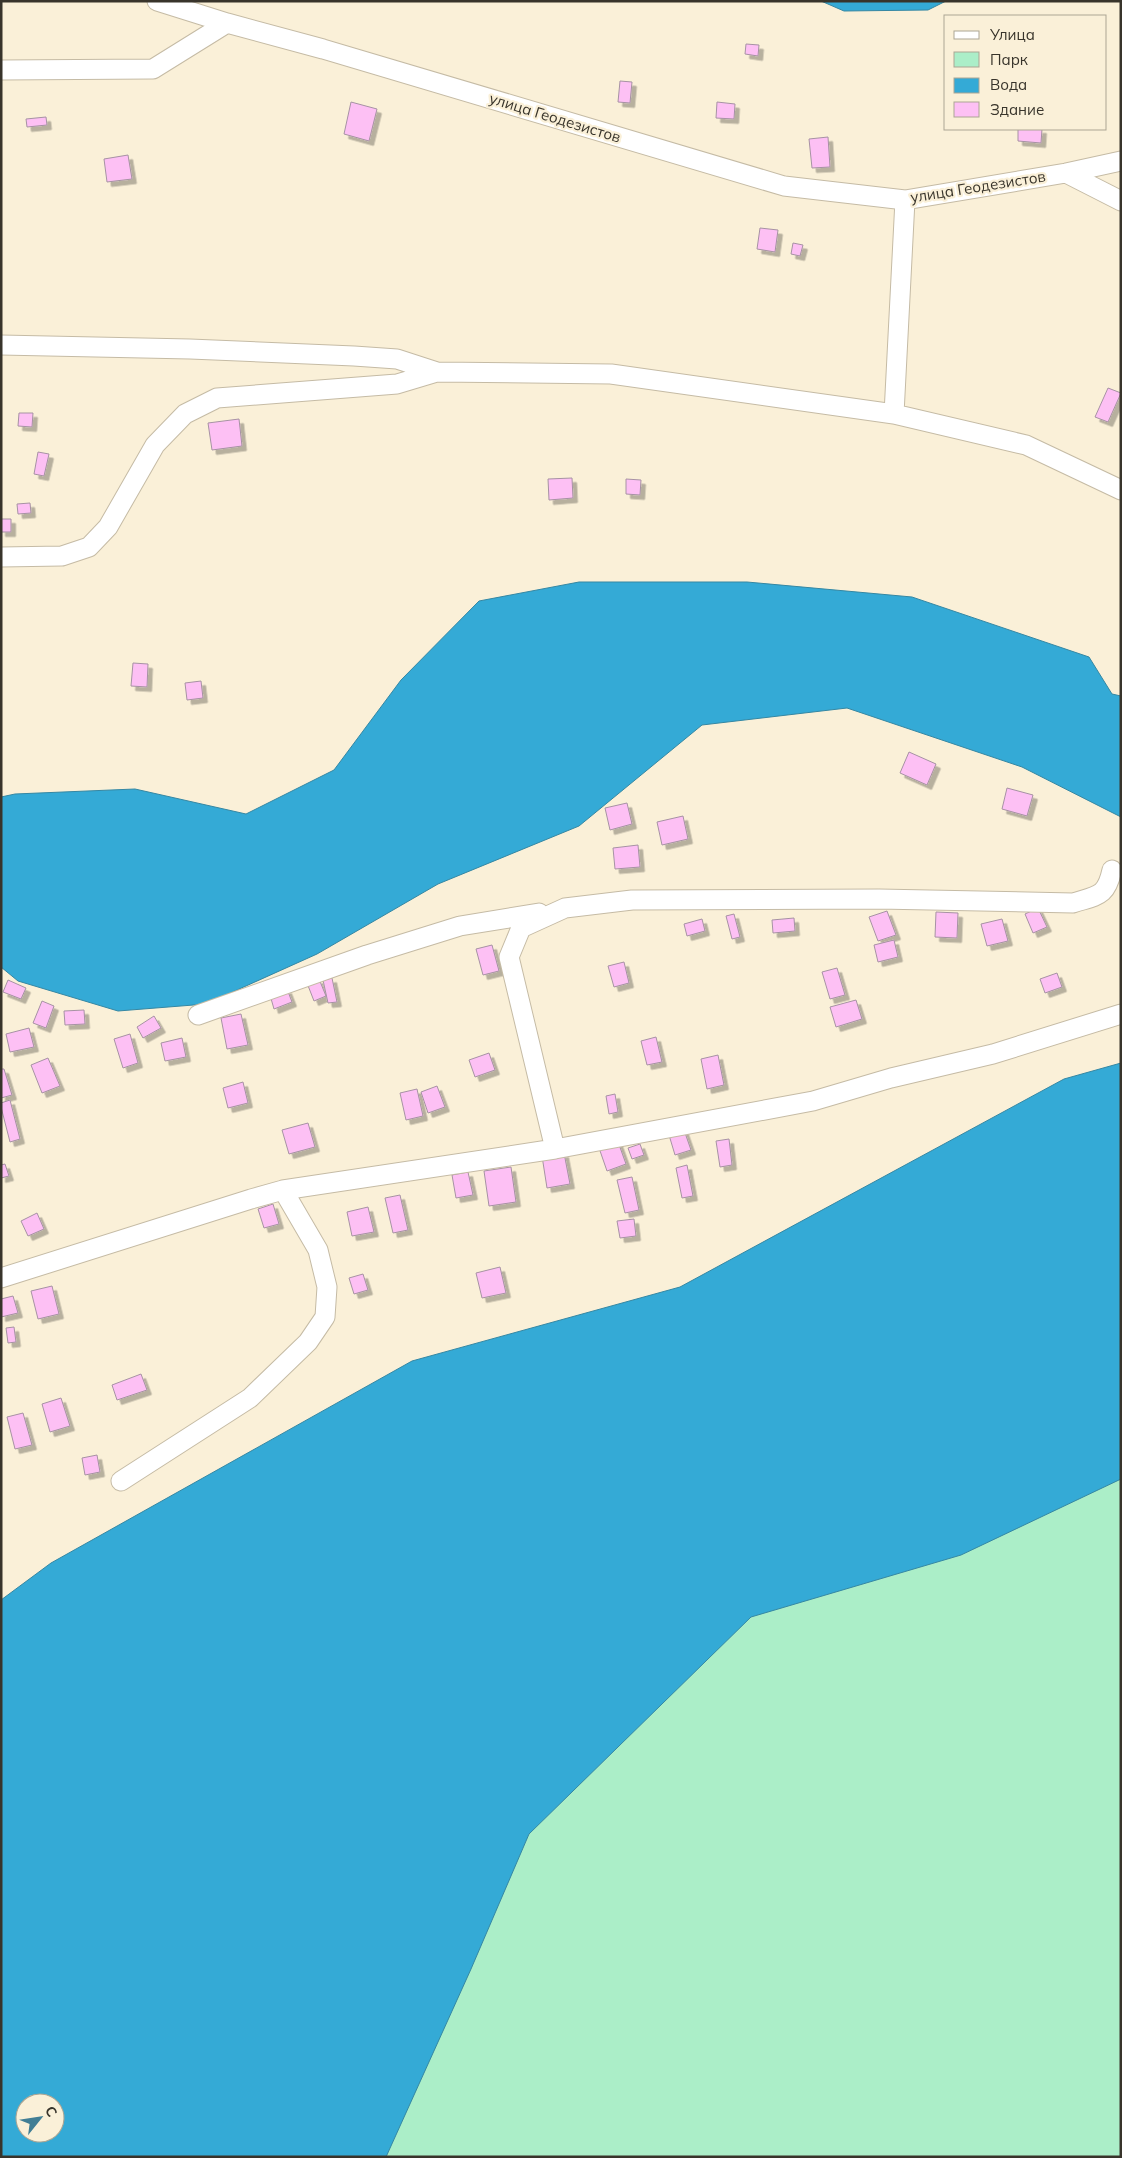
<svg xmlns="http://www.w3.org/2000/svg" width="1122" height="2158" viewBox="0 0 1122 2158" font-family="Mulish,sans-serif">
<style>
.green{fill:#abeec8}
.water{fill:#34aad6;stroke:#3587a3;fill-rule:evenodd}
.building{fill:#fdc0f4;stroke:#a692a3;filter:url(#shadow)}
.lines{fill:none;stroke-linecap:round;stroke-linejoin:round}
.minor-casing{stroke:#c5bba5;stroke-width:21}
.minor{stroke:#fff;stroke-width:19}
.labels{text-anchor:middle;stroke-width:4.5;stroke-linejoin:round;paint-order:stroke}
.street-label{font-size:15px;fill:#38342b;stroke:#faf0d8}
</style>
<defs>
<filter id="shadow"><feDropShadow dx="4.5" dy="4.5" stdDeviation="0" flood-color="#0004"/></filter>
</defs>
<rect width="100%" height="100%" fill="#faf0d8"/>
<path class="green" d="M1121 1438V2157H383L529 1834 662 1614Z"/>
<path class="water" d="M821 1H946L928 10 844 11Z
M579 582H747L912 597 1089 657 1112 694 1121 696V817L1022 767 847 708 702 725 579 826 438 884 317 954 206 1004 118 1011 18 981 1 967V797L15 794 135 789 246 814 334 770 401 680 479 601Z
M1121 1063V1479L961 1555 751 1617 529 1834 471 1969 386 2157H1V1600L51 1563 412 1361 680 1287 1064 1079ZM25 2103H55V2133H25Z"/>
<path class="building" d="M746 44 759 45 758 56 745 54Z
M620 81 632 82 630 103 618 102Z
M351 102 377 109 369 141 344 134Z
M717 102 735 104 734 119 716 118Z
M46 117 47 125 27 127 26 119Z
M1018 129H1042L1041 143 1018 141Z
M828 137 830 167 812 168 809 139Z
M128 155 132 179 107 182 104 159Z
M760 228 778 230 775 252 757 249Z
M793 243 803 245 800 256 791 254Z
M1108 388 1121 393 1108 422 1095 417Z
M19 413H33L32 427 18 426Z
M239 419 242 446 212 450 208 423Z
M38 452 49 454 44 476 34 474Z
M572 478 573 498 549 500 548 479Z
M626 479 641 480 640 495 626 494Z
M30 503 31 513 18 514 17 504Z
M1 519H11V532H1Z
M133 663 148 664 147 687 131 686Z
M201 681 203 698 187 700 185 683Z
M909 752 936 764 927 785 900 773Z
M1007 788 1033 795 1027 816 1002 809Z
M627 803 632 824 610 830 605 808Z
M683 816 688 839 662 845 657 822Z
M638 845 640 867 615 869 613 848Z
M1038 908 1047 927 1033 933 1025 914Z
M887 911 896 935 878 941 869 917Z
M936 912 958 913 957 938 935 937Z
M734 914 740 937 732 939 726 916Z
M794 918 795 931 773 933 772 920Z
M702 919 705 931 687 936 684 924Z
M1002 919 1008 941 987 946 981 924Z
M894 940 898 957 878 962 874 945Z
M492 945 499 971 483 975 476 949Z
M624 962 629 983 614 987 608 966Z
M837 968 845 995 830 999 822 972Z
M1057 973 1062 987 1045 993 1040 979Z
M332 978 337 1002 328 1003 323 980Z
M319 979 326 996 314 1001 307 983Z
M8 980 26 988 21 999 3 992Z
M287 989 292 1002 274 1009 270 995Z
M856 1000 862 1019 836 1027 830 1007Z
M42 1001 54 1006 46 1028 33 1023Z
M84 1010 85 1024 65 1025 64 1011Z
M241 1014 248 1045 227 1049 221 1018Z
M154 1016 161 1028 143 1038 137 1027Z
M29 1028 34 1047 10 1052 6 1034Z
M130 1034 138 1063 123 1068 114 1039Z
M656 1037 662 1062 647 1065 641 1041Z
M182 1038 186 1057 165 1061 161 1043Z
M489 1053 495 1070 475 1077 469 1060Z
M718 1055 724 1085 707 1089 701 1059Z
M48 1058 60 1086 42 1093 31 1065Z
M1 1069H4L12 1095 1 1098Z
M243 1082 248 1103 228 1108 223 1088Z
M437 1086 445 1107 428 1113 421 1092Z
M417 1089 423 1116 406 1120 400 1093Z
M615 1094 618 1112 609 1114 606 1096Z
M10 1100 20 1139 10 1142 1 1107V1103Z
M308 1123 315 1147 289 1154 282 1130Z
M684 1130 691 1150 675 1155 669 1135Z
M617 1139 626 1164 607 1171 598 1145Z
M729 1139 732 1165 720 1167 716 1141Z
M640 1144 644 1155 632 1159 628 1148Z
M564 1153 570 1184 547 1188 542 1156Z
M5 1164 9 1176 1 1178V1165Z
M687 1165 693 1196 682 1198 676 1168Z
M511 1167 516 1202 489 1206 484 1171Z
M468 1172 473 1195 456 1198 452 1175Z
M632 1177 639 1210 625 1213 617 1180Z
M400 1195 408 1230 393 1233 385 1198Z
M273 1204 279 1224 264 1228 258 1209Z
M368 1207 374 1232 352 1236 347 1212Z
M37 1213 44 1229 28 1236 21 1221Z
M634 1219 636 1236 620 1238 617 1221Z
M500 1267 506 1293 482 1298 476 1273Z
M363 1274 368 1290 354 1294 349 1278Z
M52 1286 59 1314 38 1319 31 1291Z
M13 1296 18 1313 1 1317V1299Z
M14 1327 16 1342 8 1343 6 1328Z
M141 1374 147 1390 117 1400 112 1385Z
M61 1398 70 1426 50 1432 42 1404Z
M23 1413 32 1445 15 1449 7 1417Z
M97 1455 100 1472 85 1475 82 1458Z"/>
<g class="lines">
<defs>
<path id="minor" d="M157 1 227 23
M1 70 153 69 227 23 323 49 784 186 905 200 1066 173 1121 161
M1066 173 1121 201
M1 345 190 349 354 356 397 359 437 372 611 374 894 414 1026 445 1121 490
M894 414 905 200
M1 557 62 556 89 547 108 527 155 445 185 414 217 398 397 384 437 372
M198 1015 367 955 460 926 539 913
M555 1149 509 957 521 928 565 908 632 900 879 899 1073 903C1098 895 1106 897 1112 870
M1 1278 251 1199 283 1190 555 1149 813 1101 891 1078 993 1054 1121 1014
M121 1481 250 1398 308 1342 325 1317 327 1287 318 1250 283 1190"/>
</defs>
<use href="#minor" class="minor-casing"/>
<use href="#minor" class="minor"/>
</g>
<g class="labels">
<g class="street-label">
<text transform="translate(555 118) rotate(17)" y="5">улица Геодезистов</text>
<text transform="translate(978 187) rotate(-9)" y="5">улица Геодезистов</text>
</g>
</g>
<rect width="1122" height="2158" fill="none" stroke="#38342b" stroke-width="5"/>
<rect x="944" y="15" width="162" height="115" fill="#faf0d8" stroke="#aca593"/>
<rect x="954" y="31" width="25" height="8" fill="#ffffff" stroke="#aca593"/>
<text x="990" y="40" font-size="15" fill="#38342b">Улица</text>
<rect x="954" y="52" width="25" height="15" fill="#abeec8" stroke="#aca593"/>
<text x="990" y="65" font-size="15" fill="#38342b">Парк</text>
<rect x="954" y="78" width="25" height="15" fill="#34aad6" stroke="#aca593"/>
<text x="990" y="90" font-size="15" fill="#38342b">Вода</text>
<rect x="954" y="102" width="25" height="15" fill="#fdc0f4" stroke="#aca593"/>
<text x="990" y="115" font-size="15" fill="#38342b">Здание</text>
<g transform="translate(40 2118) rotate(60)"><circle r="24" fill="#faf0d8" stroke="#aca593"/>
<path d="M0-4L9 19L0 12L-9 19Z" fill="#417e95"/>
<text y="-8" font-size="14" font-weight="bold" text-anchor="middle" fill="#38342b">С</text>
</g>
</svg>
